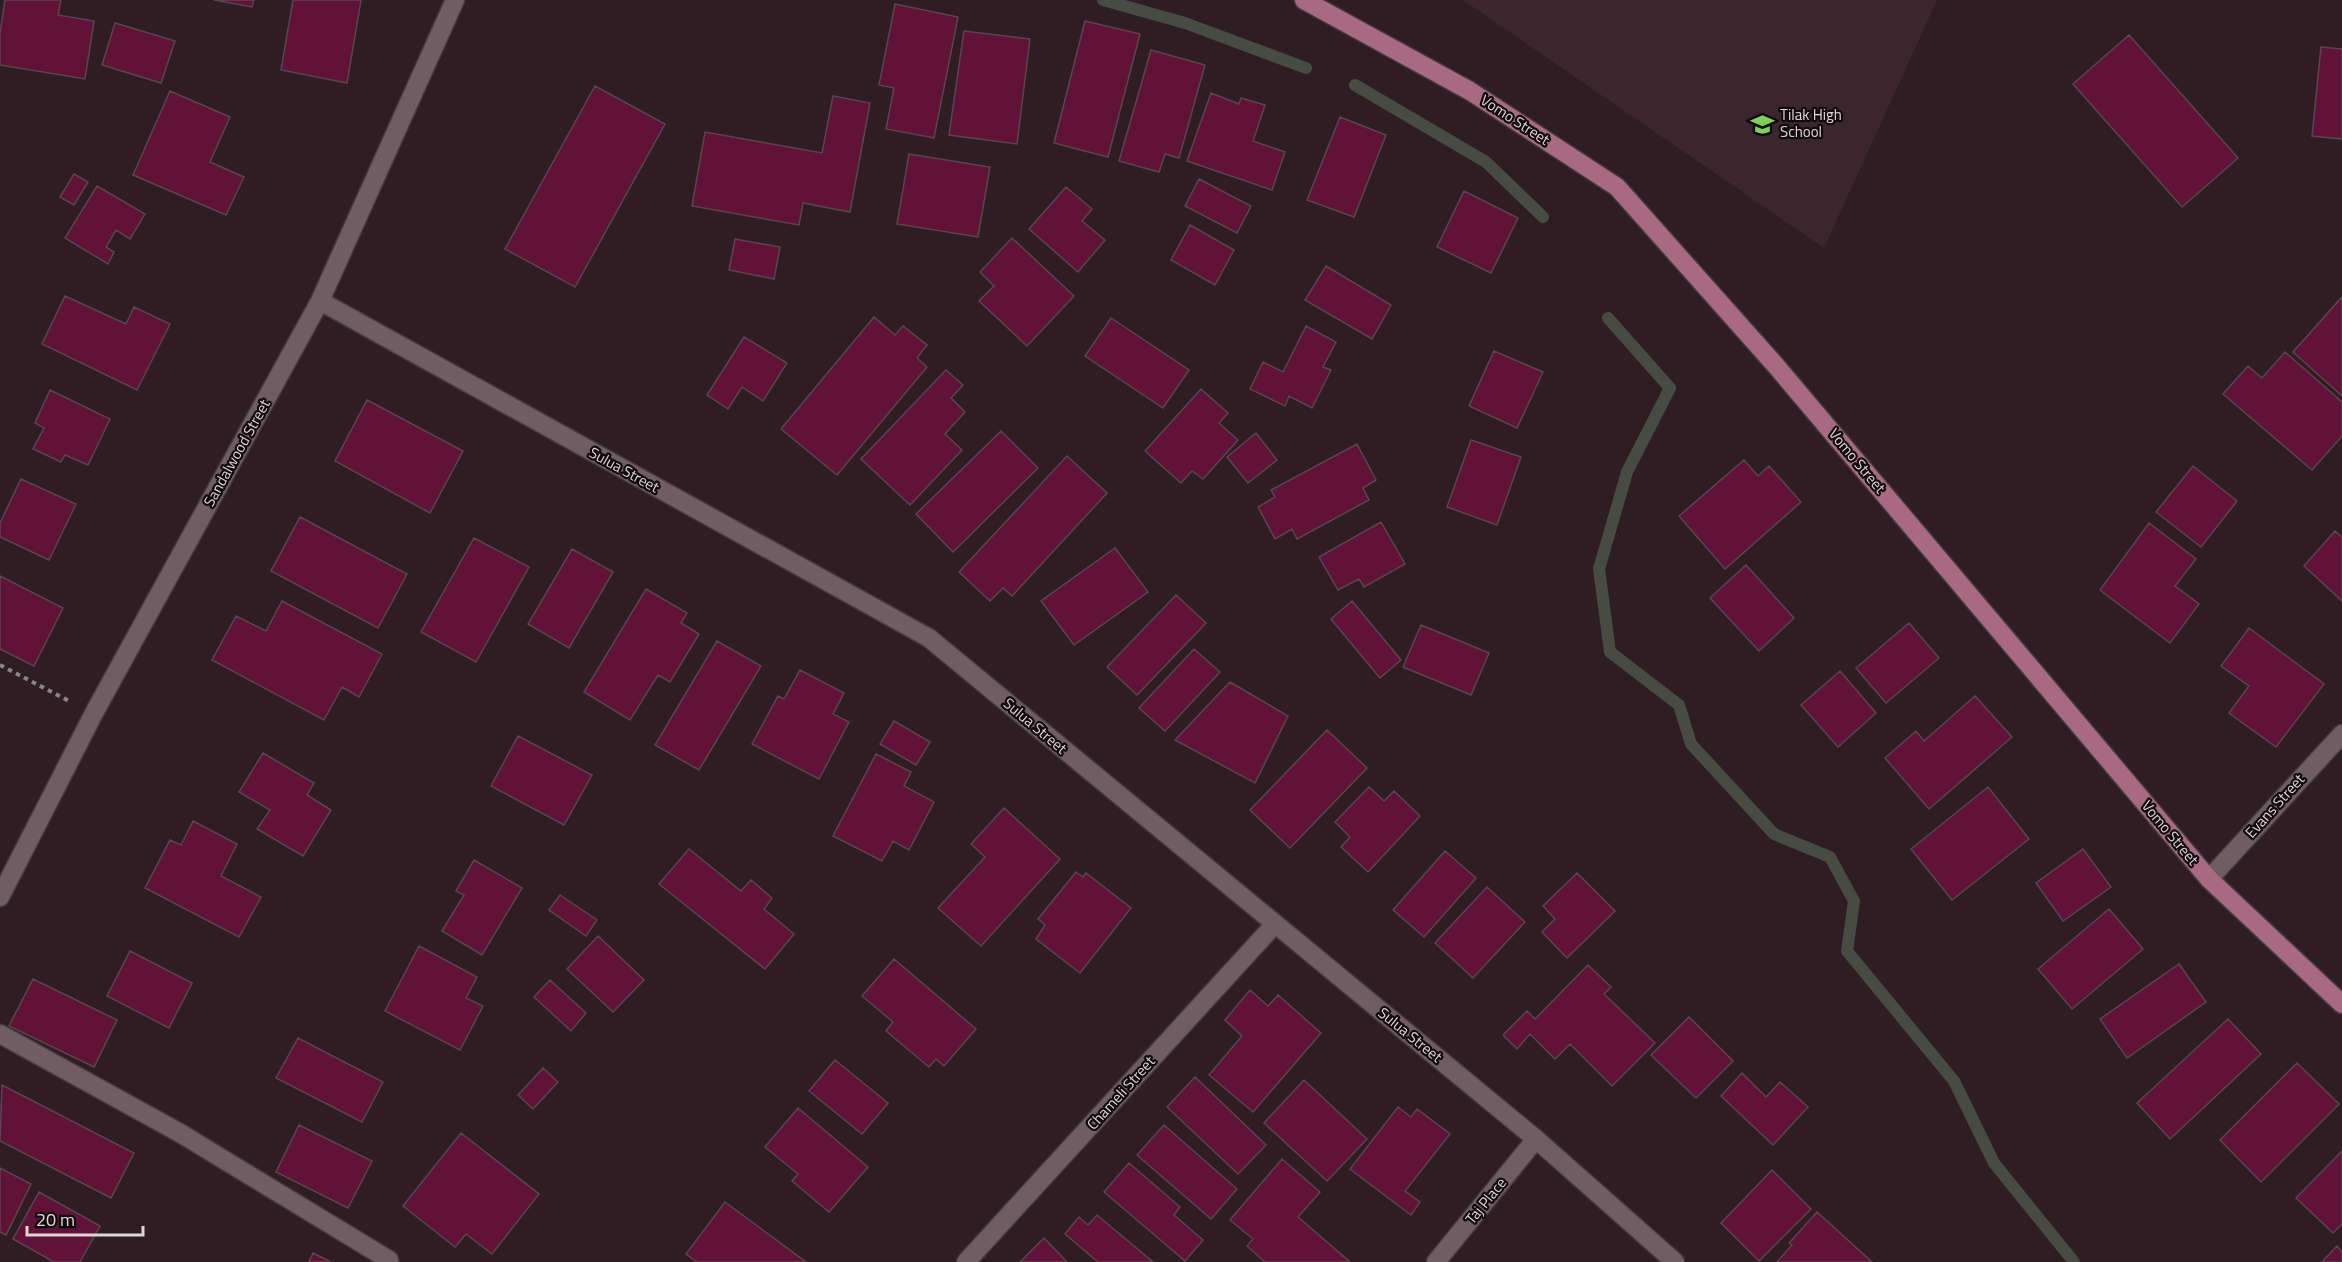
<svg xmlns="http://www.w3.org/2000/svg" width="2342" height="1262" viewBox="0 0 2342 1262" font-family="'Titillium Web',sans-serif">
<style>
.built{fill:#3b262d}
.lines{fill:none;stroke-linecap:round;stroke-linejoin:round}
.stream{stroke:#464c41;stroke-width:12}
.building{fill:#611238;stroke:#59464d;stroke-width:1.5}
.minor-casing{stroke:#46393e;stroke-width:21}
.major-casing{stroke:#46393e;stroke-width:21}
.path{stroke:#8f8186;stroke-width:4;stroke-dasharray:4.5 4.5;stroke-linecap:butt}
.minor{stroke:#705d63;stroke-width:18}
.major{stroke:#a86a82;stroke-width:18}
.labels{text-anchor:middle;stroke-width:4.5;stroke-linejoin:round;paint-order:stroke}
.poi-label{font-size:15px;fill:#e0d4d8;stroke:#110a0d;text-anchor:start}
.street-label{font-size:15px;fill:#e0d4d8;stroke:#110a0d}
</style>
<rect width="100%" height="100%" fill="#2e1e24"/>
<path class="built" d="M1463 0H1937L1824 248Z"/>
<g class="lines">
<path class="stream" d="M1103 0 1185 23 1306 68
M1355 85 1486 162 1543 217
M1608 318 1670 388 1627 472 1599 569 1610 652 1679 705 1691 744 1774 834 1830 857 1854 901 1847 951 1954 1081 1994 1163 2074 1262"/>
</g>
<path class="building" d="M5 0H61L58 15 94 21 85 79 0 65V33Z
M214 0H254L252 7Z
M293 0H361L347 83 281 70Z
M895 4 958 17 934 138 886 129 894 88 879 85Z
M1085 21 1140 34 1108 157 1054 143Z
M115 23 175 41 161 83 102 65Z
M964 31 1030 39 1017 144 949 135Z
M2129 35 2238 158 2182 207 2073 84Z
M2321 47 2342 49V139L2312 136Z
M1151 50 1205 65 1179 158 1165 154 1159 172 1119 161Z
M595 86 665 124 575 287 505 249Z
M170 91 230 117 210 162 244 177 226 215 133 175Z
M1211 93 1239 104 1241 98 1265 105 1253 141 1285 152 1272 190 1187 161Z
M833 96 870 103 850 212 803 203 799 225 692 206 705 132 822 153Z
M1340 117 1386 135 1354 217 1307 200Z
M909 154 990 167 978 237 897 224Z
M74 174 88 182 74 205 60 197Z
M1199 179 1251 206 1237 233 1185 206Z
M97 186 145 214 130 239 116 230 106 247 114 252 108 264 65 238Z
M1066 187 1092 209 1082 221 1105 240 1078 272 1029 229Z
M1464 191 1518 218 1491 273 1437 247Z
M1190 225 1234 250 1215 285 1171 260Z
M1012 238 1074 296 1027 346 979 301 994 286 980 272Z
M735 239 780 247 774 279 729 270Z
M1326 266 1391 305 1372 339 1305 300Z
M65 296 126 324 134 307 170 324 137 390 42 344Z
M2342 297V396L2293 352Z
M874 317 895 335 903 326 927 345 917 358 927 367 837 475 781 429Z
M1111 318 1189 370 1163 408 1085 356Z
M1306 326 1336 342 1323 367 1331 370 1312 408 1289 396 1285 406 1250 389 1263 362 1283 372Z
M744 337 787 363 763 401 742 387 728 409 707 395Z
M1494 351 1543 372 1517 428 1469 406Z
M2285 352 2342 402V436L2312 470 2223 394 2248 366 2262 378Z
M946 370 963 385 951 398 965 412 945 434 962 450 910 505 861 459Z
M1201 389 1228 413 1219 423 1238 440 1203 479 1192 471 1181 483 1145 451Z
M50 390 110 419 88 465 65 455 61 462 33 449 44 428 35 423Z
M367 400 463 451 430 513 335 461Z
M1001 431 1038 468 953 552 916 514Z
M1256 433 1277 460 1248 483 1227 457Z
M1471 440 1521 457 1497 525 1447 507Z
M1357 444 1376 480 1363 488 1369 500 1297 539 1292 529 1275 539 1258 507 1275 497 1271 490Z
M1067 456 1107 493 1012 596 1003 588 990 601 959 572Z
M1744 460 1758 476 1769 466 1801 502 1725 569 1679 516Z
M2193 466 2237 501 2201 547 2156 512Z
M21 479 76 504 49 560 0 537V523Z
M300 517 407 574 378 628 271 571Z
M1381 522 1405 564 1364 587 1359 579 1338 590 1319 557Z
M2149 523 2196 559 2175 586 2199 604 2170 643 2100 590Z
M2335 531 2342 537V601L2304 566Z
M474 538 529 567 476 662 421 632Z
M1115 548 1148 592 1074 645 1041 601Z
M572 549 613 572 569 648 528 624Z
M1746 565 1794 618 1759 651 1710 598Z
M0 576 63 608 34 666 0 649Z
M646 589 687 613 681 623 699 634 670 682 658 675 630 720 584 692Z
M1176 595 1206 623 1137 695 1107 667Z
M282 601 382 654 359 697 342 687 324 720 212 660 236 616 266 631Z
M1352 601 1401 660 1380 678 1331 619Z
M1909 623 1939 658 1886 703 1856 668Z
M1421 625 1489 653 1471 695 1403 667Z
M2249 628 2324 684 2276 747 2229 713 2249 686 2221 666Z
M717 641 761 666 699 770 655 745Z
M1194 649 1220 672 1165 731 1139 708Z
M800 670 844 693 833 714 849 722 819 779 752 744 778 696 784 699Z
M1840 671 1876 713 1838 747 1801 705Z
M1230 682 1288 716 1255 783 1175 740Z
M1975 696 2012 737 1929 809 1885 758 1916 731 1924 741Z
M894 721 930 742 916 765 880 744Z
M1327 730 1367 768 1290 848 1250 810Z
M518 736 592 775 564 825 491 786Z
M263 753 314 783 307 795 331 810 303 856 257 829 270 810 239 792Z
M876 754 911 772 904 786 934 802 909 850 893 841 882 861 833 836Z
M1369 787 1384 801 1394 791 1420 816 1368 872 1341 847 1350 837 1335 822Z
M1988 787 2029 839 1952 900 1911 849Z
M1004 808 1060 859 981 946 938 908 985 857 971 844Z
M193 821 237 844 221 876 261 897 239 937 145 888 170 840 181 845Z
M689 849 741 891 751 880 772 898 764 909 794 934 765 969 659 884Z
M2083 849 2111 887 2063 921 2036 883Z
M1445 851 1476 878 1424 937 1393 910Z
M474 860 522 888 482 955 442 931 464 895 456 891Z
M1076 872 1083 877 1086 873 1131 908 1080 973 1036 939 1045 925 1038 919Z
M1577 873 1615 911 1567 958 1542 932 1555 919 1543 906Z
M1487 887 1525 922 1473 978 1435 943Z
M560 895 597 920 586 936 549 910Z
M2109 909 2143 949 2072 1009 2038 969Z
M598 936 644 980 613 1012 567 969Z
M419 946 477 977 466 998 483 1006 460 1050 385 1011Z
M130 951 192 983 169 1028 107 996Z
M894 959 976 1029 944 1066 936 1059 929 1067 886 1031 893 1022 862 996Z
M2179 964 2206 1002 2127 1058 2100 1019Z
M1588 965 1611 987 1604 994 1655 1043 1612 1086 1570 1044 1555 1059 1530 1034 1517 1049 1503 1035 1527 1011 1535 1019Z
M33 979 117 1020 94 1067 9 1026Z
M550 980 586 1013 571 1031 534 997Z
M1250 990 1268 1006 1278 995 1321 1033 1253 1112 1209 1075 1242 1036 1225 1020Z
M1689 1017 1733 1061 1696 1098 1651 1055Z
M2228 1019 2261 1054 2170 1139 2137 1103Z
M298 1038 383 1082 362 1122 276 1078Z
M835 1060 888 1103 862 1134 809 1091Z
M2297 1063 2339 1104 2261 1182 2220 1140Z
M543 1068 558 1082 533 1109 518 1095Z
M1742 1073 1766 1097 1780 1082 1808 1107 1773 1145 1721 1096Z
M1195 1077 1266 1145 1238 1174 1167 1107Z
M1304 1080 1367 1139 1327 1181 1264 1123Z
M2 1085 134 1153 111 1198 0 1141Z
M1398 1107 1411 1117 1417 1109 1450 1134 1405 1191 1420 1202 1411 1215 1350 1169Z
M798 1108 868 1167 829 1212 792 1181 798 1174 765 1147Z
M299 1125 372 1161 348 1208 276 1172Z
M1164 1125 1237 1189 1211 1219 1137 1155Z
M461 1133 539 1194 492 1254 466 1234 455 1247 403 1206Z
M2342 1151V1224L2333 1233 2296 1198Z
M1282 1159 1320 1192 1298 1217 1350 1262H1265L1247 1246 1253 1239 1230 1220Z
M1129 1163 1180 1207 1174 1215 1203 1240 1185 1261 1104 1192Z
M0 1168 31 1184 6 1235 0 1232Z
M1772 1170 1811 1209 1759 1261 1721 1223Z
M39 1192 100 1226 80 1262H54L13 1239Z
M725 1202 806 1262H697L686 1254Z
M1817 1212 1872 1262H1777L1792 1245 1789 1243Z
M1097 1215 1153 1262H1098L1065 1234 1079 1217 1088 1225Z
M1044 1238 1067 1262H1020Z
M2337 1246 2342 1252V1262H2322Z
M313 1253 331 1262H309Z"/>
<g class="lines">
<defs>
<path id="minor" d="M320 301 929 638 1536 1139 1675 1262
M2209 879 2342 734
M0 897 94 713 320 301 455 0
M0 1034 180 1133 389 1260
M966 1262 1275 924
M1436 1262 1536 1139"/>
<path id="major" d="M1304 0 1470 91 1617 187 1777 367 2209 879 2342 1004"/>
</defs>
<use href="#minor" class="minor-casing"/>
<use href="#major" class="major-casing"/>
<path class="path" d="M0 665 69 701"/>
<use href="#minor" class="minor"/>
<use href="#major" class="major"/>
</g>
<defs>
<symbol id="school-bare" viewBox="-9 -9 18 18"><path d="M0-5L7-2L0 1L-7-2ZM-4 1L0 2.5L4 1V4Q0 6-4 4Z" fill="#7ed153" stroke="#110a0d" stroke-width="2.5" paint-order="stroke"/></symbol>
</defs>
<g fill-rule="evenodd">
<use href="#school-bare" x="1746" y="108" width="33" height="33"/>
</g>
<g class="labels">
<g class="poi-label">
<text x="1780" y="120">Tilak High<tspan x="1780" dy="17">School</tspan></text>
</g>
<g class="street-label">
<text transform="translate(1515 120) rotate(33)" y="5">Vomo Street</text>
<text transform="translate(237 453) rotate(-61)" y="5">Sandalwood Street</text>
<text transform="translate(1857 461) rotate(50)" y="5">Vomo Street</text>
<text transform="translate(624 470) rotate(29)" y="5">Sulua Street</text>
<text transform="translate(1035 726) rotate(40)" y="5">Sulua Street</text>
<text transform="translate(2275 806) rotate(-48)" y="5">Evans Street</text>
<text transform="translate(2170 833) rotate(50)" y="5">Vomo Street</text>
<text transform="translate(1410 1035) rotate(39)" y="5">Sulua Street</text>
<text transform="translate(1121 1093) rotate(-48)" y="5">Chameli Street</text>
<text transform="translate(1486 1201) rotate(-51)" y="5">Taj Place</text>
</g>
</g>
<path d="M27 1226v9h116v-9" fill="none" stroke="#e0d4d8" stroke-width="3"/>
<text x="36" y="1226" font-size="18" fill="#e0d4d8" stroke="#110a0d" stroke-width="4.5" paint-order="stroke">20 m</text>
</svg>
